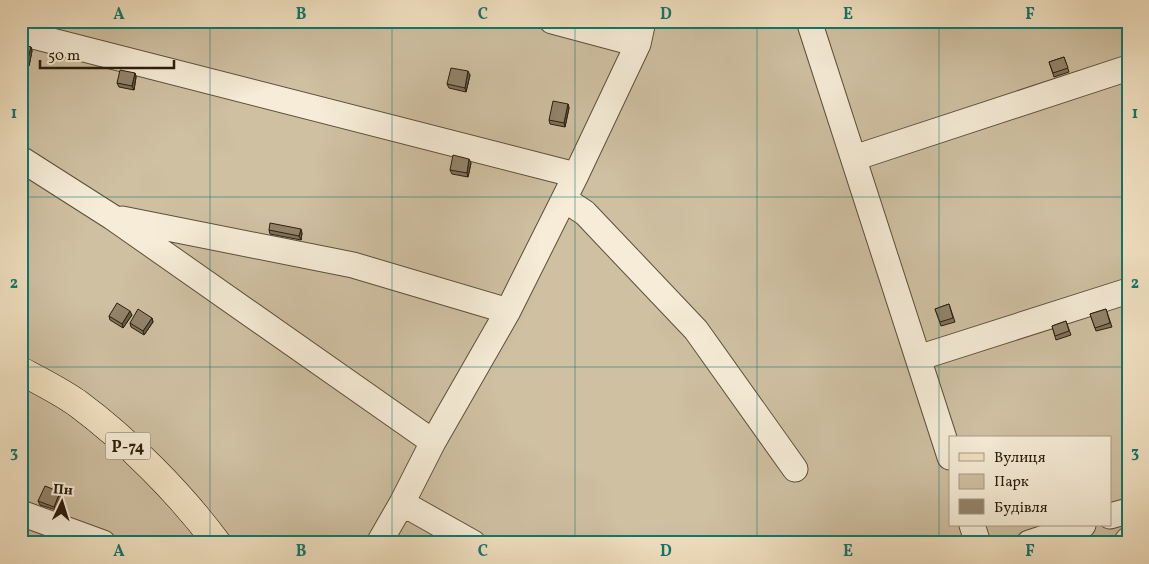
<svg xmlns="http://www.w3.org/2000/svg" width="1149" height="564" viewBox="0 0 1149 564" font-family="Vollkorn,serif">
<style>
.green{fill:#cfc0a2;stroke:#7d6f58;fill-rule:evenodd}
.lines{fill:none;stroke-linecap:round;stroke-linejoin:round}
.minor-casing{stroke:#5c4f3a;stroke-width:27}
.major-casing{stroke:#2b1e0d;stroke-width:29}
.minor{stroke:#f6ecd7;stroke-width:25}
.major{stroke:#f1e1c1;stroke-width:28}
.wall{fill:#7e715c;stroke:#2b1e0d}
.shaded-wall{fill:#665c4b;stroke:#2b1e0d}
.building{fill:#92836b;stroke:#2b1e0d}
.grid{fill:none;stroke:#0f766e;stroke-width:1;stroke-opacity:0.55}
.labels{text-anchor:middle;stroke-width:4;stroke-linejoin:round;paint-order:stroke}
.shield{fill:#f6ecd7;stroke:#685c4a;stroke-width:1}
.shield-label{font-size:16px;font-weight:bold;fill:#2b1e0d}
.neatline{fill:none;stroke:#0f766e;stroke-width:2}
.grid-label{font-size:16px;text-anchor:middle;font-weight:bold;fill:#0f766e}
</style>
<rect width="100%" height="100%" fill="#f1e1c1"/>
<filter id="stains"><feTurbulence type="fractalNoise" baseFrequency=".004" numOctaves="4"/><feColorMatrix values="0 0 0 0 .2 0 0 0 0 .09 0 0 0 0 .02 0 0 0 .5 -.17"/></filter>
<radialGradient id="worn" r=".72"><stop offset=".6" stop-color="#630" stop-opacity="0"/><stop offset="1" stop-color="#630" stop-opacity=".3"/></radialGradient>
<path class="green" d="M21 21H1128V543H21ZM950 438H1110V525H950Z"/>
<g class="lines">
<defs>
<path id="minor" d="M552 21 638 44
M809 21 950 457
M21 33 576 175
M854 158 1128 68
M21 159 112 217 433 442
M564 199 585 213 696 330 795 469
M122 219 353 265 508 311
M918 358 1128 291
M402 503 473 543
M21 513 103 543
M1110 516 1128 511
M972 525 978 543
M379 543 402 503 433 442 508 311 576 175 638 44 643 21
M1029 543 1083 525
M1126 543 1128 540"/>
<path id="major" d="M21 371C40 381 60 391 77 403 127 440 180 493 217 543"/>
</defs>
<use href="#minor" class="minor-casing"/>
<use href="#major" class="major-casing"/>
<use href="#minor" class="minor"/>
<use href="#major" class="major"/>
</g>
<path class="wall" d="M33 21H43V24Z
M489 21H502L501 27 490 24Z
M21 44 31 47 32 51 29 66 21 64Z
M1064 57 1069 72 1054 77 1049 62Z
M135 73 136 77 134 90 119 87 117 83Z
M470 75 466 92 449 88 447 84Z
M568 104 569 108 565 127 550 124 549 120Z
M471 163 468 177 452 174 450 170Z
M269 230 302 233 301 240 270 234Z
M949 304 955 322 941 326 935 309Z
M1106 309 1112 327 1096 331 1090 314Z
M132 315 123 328 110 320 109 316Z
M152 318 153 322 144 335 131 327 130 323Z
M1066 321 1071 335 1056 340 1052 326Z
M60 492 62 496 56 510 40 505 38 501Z"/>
<path class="shaded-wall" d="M500 21H502L501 27 500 23Z
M31 47 32 51 29 66 27 62Z
M468 71 470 75 466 92 465 88Z
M135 73 136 77 134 90 132 86Z
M568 104 569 108 565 127 564 123Z
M469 159 471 163 468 177 467 173Z
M301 229 302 233 301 240 299 236Z
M130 311 132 315 123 328 122 324Z
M152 318 153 322 144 335 143 331Z
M60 492 62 496 56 510 54 507Z"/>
<path class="building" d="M21 44 31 47 27 62 21 61Z
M1064 57 1068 68 1053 73 1049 62Z
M451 68 468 71 465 88 447 84Z
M120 70 135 73 132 86 117 83Z
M553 101 568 104 564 123 549 120Z
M453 155 469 159 467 173 450 170Z
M270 223 301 229 299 236 269 230Z
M117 303 130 311 122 324 109 316Z
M949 304 953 318 940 322 935 309Z
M138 309 152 318 143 331 130 323Z
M1106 309 1110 323 1095 328 1090 314Z
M1066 321 1069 331 1055 336 1052 326Z
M45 486 60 492 54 507 38 501Z"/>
<path class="grid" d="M210 21V543M392 21V543M575 21V543M757 21V543M939 21V543M21 197H1128M21 367H1128"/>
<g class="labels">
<rect class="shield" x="105.5" y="432.5" width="45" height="27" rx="4"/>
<g class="shield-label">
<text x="128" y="452">Р-74</text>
</g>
</g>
<rect width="1149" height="564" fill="none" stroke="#f1e1c1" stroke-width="55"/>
<rect x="949" y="436" width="162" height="90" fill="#f6ecd7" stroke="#a59a86"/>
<rect x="959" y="453" width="25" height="8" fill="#f1e1c1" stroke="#a59a86"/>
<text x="994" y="462" font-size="15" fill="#2b1e0d">Вулиця</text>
<rect x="959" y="474" width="25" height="15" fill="#cfc0a2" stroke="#a59a86"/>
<text x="994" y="486" font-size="15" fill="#2b1e0d">Парк</text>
<rect x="959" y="499" width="25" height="15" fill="#92836b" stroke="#a59a86"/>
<text x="994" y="512" font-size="15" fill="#2b1e0d">Будівля</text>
<g transform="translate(62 502) rotate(4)" stroke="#f6ecd7" stroke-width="4" paint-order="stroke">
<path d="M0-4L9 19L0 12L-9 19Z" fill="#2b1e0d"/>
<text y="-8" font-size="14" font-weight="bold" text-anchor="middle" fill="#2b1e0d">Пн</text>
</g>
<path d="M40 60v8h134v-8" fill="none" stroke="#2b1e0d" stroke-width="2.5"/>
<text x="48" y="60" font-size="15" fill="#2b1e0d" stroke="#f6ecd7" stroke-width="4" paint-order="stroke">50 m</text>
<rect x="28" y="28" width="1094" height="508" class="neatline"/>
<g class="grid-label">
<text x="119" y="19">A</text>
<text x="301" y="19">B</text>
<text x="483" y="19">C</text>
<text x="666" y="19">D</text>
<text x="848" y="19">E</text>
<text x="1030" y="19">F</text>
<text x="14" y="118">1</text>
<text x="1135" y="118">1</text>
<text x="14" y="288">2</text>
<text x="1135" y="288">2</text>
<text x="14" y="457">3</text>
<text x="1135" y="457">3</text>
<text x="119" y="556">A</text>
<text x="301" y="556">B</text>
<text x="483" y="556">C</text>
<text x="666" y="556">D</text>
<text x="848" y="556">E</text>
<text x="1030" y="556">F</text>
</g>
<rect width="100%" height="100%" filter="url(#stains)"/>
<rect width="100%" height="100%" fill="url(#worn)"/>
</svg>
